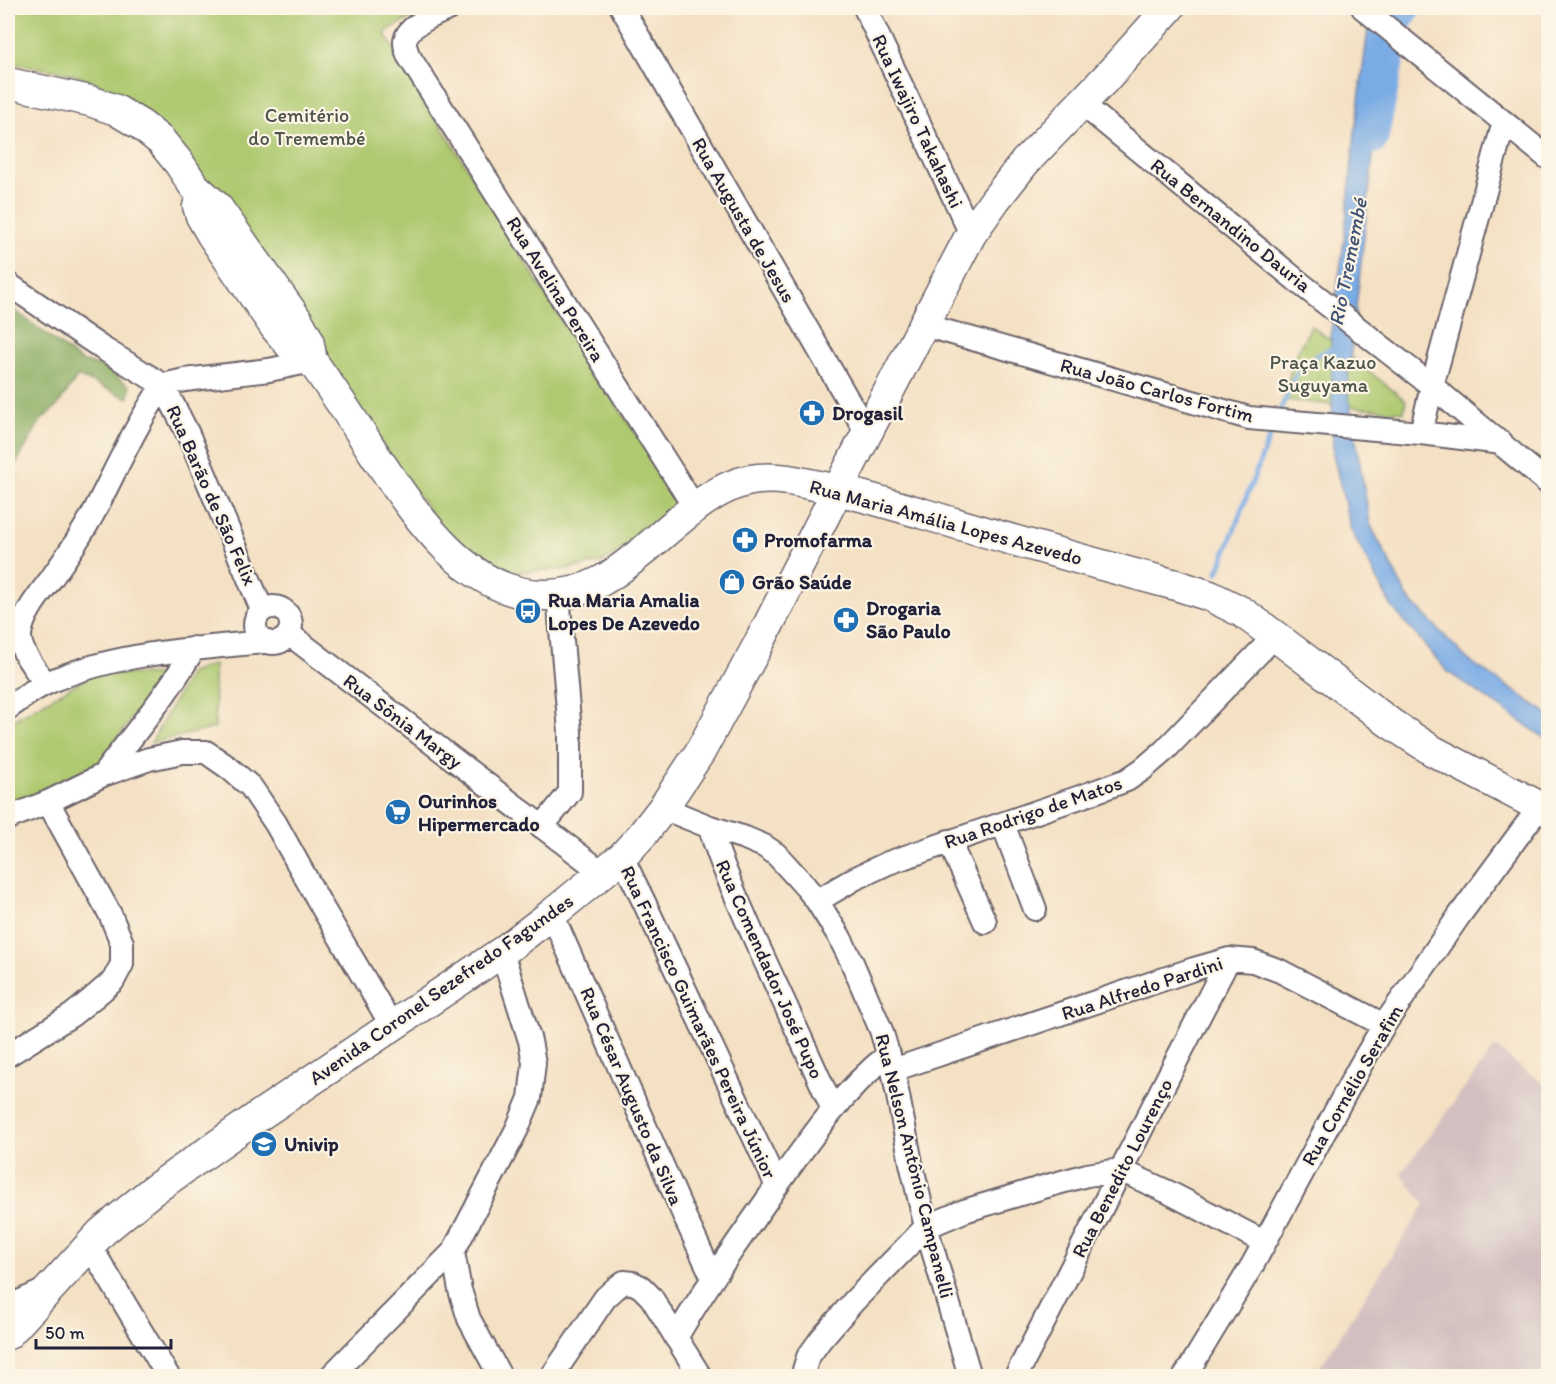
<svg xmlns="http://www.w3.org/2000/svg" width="1556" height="1384" viewBox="0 0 1556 1384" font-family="Itim,sans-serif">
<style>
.industrial{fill:#d2bfc0}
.green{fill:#aec96f;stroke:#687655;stroke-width:1.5}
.forest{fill:#8aad62;stroke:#56684e;stroke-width:1.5}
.water{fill:#79abe5;stroke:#4e6690;stroke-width:1.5}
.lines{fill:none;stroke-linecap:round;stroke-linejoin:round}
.stream{stroke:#79abe5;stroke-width:5}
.river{stroke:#79abe5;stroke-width:33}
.minor-casing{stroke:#6c646b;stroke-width:26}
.major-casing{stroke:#6c646b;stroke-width:33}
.minor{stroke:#fff;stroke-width:22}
.major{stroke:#fff;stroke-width:30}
.labels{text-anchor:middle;stroke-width:4.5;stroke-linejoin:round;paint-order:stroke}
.park-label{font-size:20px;fill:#4c544b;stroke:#fcf5e5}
.street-label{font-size:20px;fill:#22223b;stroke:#fcf5e5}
.poi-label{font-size:20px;font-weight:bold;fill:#22223b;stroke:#fcf5e5;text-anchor:start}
.water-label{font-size:21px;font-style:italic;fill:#405276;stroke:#fcf5e5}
</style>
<rect width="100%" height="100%" fill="#fcf5e5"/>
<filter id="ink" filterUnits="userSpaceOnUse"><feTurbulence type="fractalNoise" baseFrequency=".0167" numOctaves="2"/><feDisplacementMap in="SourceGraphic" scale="12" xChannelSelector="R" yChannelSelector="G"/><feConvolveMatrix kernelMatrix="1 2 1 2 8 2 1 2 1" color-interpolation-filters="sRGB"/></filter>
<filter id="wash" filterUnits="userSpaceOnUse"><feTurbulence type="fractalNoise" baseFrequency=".008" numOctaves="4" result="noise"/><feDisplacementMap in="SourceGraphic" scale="24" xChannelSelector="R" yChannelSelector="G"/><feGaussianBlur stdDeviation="1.35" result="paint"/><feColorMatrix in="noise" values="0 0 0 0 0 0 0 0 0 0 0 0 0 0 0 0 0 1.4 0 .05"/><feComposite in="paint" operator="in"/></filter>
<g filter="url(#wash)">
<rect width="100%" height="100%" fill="#f4e0c3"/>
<path class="industrial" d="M1495 1047 1548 1088V1376H1314L1425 1204 1401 1174Z"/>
<path class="green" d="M8 8H430L388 30 386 32V36L579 349 659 468 678 503 615 555 600 563 566 569 518 572 499 568 484 562 444 532 162 129C142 114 123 97 102 86 73 71 39 68 8 63Z
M1311 326 1328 338 1406 401 1404 412 1284 400 1293 361Z
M214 664 215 728 151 743 190 673Z
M95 673 164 675 99 763 8 807V723Z"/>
<path class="forest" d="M8 305 81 361 103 367 130 386 129 397 127 398 78 376 57 406 41 420 11 473 17 477 8 491Z"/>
<path class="water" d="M1378 8H1411L1391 45 1381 87 1347 387 1370 524 1408 598 1467 659 1548 714V740L1448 672 1392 607 1351 530 1333 454 1331 332 1344 242 1355 132 1368 29Z"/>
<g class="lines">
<path class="stream" d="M1279 413 1296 375 1317 355 1331 349
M1218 572 1274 425"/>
<path class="river" d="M1372 138 1395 22 1404 8"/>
</g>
</g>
<g filter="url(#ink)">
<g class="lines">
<defs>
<path id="minor" d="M450 8C437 14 407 25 405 41 404 45 407 51 408 55L695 508
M622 8 867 433
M865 8 971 234
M1363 8 1548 158
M1081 103 1301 284 1432 386 1548 483
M8 284 102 348 163 385 188 434 262 610
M924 325 1249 418 1421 433 1502 443
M1421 433 1432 386 1504 122
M255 625a18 18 0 1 1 36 0a18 18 0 1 1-36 0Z
M289 634 603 873
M45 683C37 670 19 652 20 635 22 615 39 595 51 579 66 558 80 537 93 514 116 470 135 426 163 385L185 380 269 370 312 361
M8 708C20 700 33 689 47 683 113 653 192 649 263 642
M103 775C134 733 169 693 194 648
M663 808 710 827 745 838 764 846 776 854 805 886 817 901 839 936 851 960 881 1030 893 1070 911 1163 926 1227 970 1376
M8 818 48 802 103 775 149 759 182 752H206L229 768 251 787 276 824 322 907 392 1026
M1003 824 1035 909
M542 827 570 792V732L558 595
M710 827C719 861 735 893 749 926 777 988 806 1048 833 1110
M949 841 985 922
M622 857 644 902 777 1186
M817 901 854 879 888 863 1083 796 1127 780 1143 769 1165 750 1275 636
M552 914 687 1222 713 1278
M8 1055 72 1015 93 998 113 981 122 964V943L110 914 48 802
M893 1070 1194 969 1229 959 1253 961 1280 971 1384 1025
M90 1246 168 1376
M8 1307 45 1290
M676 1338C704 1289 737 1243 769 1197 805 1146 840 1093 889 1054
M331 1376 453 1252
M500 1376 469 1319 460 1290 453 1252 517 1129 530 1098 534 1063 530 1041 502 952
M552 1376 605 1298 616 1288 624 1282 633 1283 641 1287 651 1297 700 1376
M805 1376 804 1370 808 1357 821 1339 854 1301 926 1227 964 1211 1047 1186 1087 1175 1120 1170 1168 1192 1264 1242
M1016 1376C1088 1238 1156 1097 1229 959
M1185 1376 1253 1264 1360 1066 1384 1025 1459 916 1540 806"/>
<path id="major" d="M8 83 90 101 116 110 141 125 161 141 179 163 194 186 217 207 298 321 308 339 312 361C334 392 355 423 375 455 414 513 468 597 546 595 565 595 584 590 601 581 614 574 627 564 638 555 673 527 713 483 758 479 776 477 793 480 809 484 848 491 886 503 924 514 1008 539 1092 563 1176 585L1210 596 1242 612 1275 636 1390 723 1433 751 1548 811
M198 206 201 216 212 235 275 327 291 346 312 361
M8 1334 102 1232 152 1191 260 1115 502 952 552 914 622 857 642 835 663 808 700 752 757 647 867 433 971 234 995 200 1025 162 1106 78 1169 8"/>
</defs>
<use href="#minor" class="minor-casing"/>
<use href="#major" class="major-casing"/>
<use href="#minor" class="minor"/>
<use href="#major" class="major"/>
</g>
</g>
<defs>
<symbol id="pharmacy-disc" viewBox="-11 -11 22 22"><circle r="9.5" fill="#1f6fb2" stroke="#fcf5e5"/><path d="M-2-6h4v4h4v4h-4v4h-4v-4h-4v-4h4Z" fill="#fff"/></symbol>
<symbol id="shop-disc" viewBox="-11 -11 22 22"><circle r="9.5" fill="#1f6fb2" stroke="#fcf5e5"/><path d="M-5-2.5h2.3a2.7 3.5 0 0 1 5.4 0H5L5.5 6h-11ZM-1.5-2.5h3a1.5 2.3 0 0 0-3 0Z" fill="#fff"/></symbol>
<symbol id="bus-disc" viewBox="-11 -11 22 22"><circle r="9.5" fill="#1f6fb2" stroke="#fcf5e5"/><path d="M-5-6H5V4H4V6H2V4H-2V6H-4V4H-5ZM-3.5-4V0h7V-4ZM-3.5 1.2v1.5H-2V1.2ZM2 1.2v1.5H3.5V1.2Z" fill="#fff"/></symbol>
<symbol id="supermarket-disc" viewBox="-11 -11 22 22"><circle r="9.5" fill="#1f6fb2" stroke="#fcf5e5"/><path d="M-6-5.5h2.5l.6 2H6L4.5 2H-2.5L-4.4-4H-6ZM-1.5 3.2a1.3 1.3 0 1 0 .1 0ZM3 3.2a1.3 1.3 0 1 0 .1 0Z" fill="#fff"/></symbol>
<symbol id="university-disc" viewBox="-11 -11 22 22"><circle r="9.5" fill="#1f6fb2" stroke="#fcf5e5"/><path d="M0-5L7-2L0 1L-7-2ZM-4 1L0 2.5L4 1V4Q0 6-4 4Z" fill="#fff"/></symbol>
</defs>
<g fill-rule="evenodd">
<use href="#pharmacy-disc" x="797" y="398" width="30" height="30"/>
<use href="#pharmacy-disc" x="730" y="525" width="30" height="30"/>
<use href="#shop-disc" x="717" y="567" width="30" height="30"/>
<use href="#bus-disc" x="513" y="596" width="30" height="30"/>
<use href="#pharmacy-disc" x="831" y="605" width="30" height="30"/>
<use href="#supermarket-disc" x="383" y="797" width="30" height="30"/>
<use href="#university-disc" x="249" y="1129" width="30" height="30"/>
</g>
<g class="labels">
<g class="park-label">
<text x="307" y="122">Cemitério<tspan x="307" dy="23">do Tremembé</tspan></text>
<text x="1323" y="369">Praça Kazuo<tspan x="1323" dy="23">Suguyama</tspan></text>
</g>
<g class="street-label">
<text transform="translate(918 121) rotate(65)" y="7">Rua Iwajiro Takahashi</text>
<text transform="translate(744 220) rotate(60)" y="7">Rua Augusta de Jesus</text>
<text transform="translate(1231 225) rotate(39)" y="7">Rua Bernandino Dauria</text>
<text transform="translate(556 289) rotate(58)" y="7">Rua Avelina Pereira</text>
<text transform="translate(1157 390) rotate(15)" y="7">Rua João Carlos Fortim</text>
<text transform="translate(212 495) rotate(66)" y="7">Rua Barão de São Felix</text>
<text transform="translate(946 522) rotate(15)" y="7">Rua Maria Amália Lopes Azevedo</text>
<text transform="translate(403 721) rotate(37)" y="7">Rua Sônia Margy</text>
<text transform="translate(1033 812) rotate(-19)" y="7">Rua Rodrigo de Matos</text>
<text transform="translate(770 969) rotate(66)" y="7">Rua Comendador José Pupo</text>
<text transform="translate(1142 988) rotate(-18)" y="7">Rua Alfredo Pardini</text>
<text transform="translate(441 989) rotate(-35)" y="7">Avenida Coronel Sezefredo Fagundes</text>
<text transform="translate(699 1022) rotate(65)" y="7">Rua Francisco Guimarães Pereira Júnior</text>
<text transform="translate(1352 1085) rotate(-60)" y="7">Rua Cornélio Serafim</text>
<text transform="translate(632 1096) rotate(67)" y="7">Rua César Augusto da Silva</text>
<text transform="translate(915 1166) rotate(76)" y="7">Rua Nelson Antônio Campanelli</text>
<text transform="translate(1122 1168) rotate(-63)" y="7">Rua Benedito Lourenço</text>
</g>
<g class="poi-label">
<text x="832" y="420">Drogasil</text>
<text x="764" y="547">Promofarma</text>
<text x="752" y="589">Grão Saúde</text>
<text x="548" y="607">Rua Maria Amalia<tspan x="548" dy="23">Lopes De Azevedo</tspan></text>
<text x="866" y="615">Drogaria<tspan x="866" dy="23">São Paulo</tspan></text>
<text x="418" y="808">Ourinhos<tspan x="418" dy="23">Hipermercado</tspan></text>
<text x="284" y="1151">Univip</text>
</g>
<g class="water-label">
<text transform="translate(1348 262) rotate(-79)" y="7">Rio Tremembé</text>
</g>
</g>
<rect width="1556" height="1384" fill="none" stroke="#fcf5e5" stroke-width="30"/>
<path d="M36 1339v9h135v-9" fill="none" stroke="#22223b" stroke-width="3"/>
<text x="45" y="1339" font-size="18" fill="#22223b" stroke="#fcf5e5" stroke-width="4.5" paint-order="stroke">50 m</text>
</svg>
